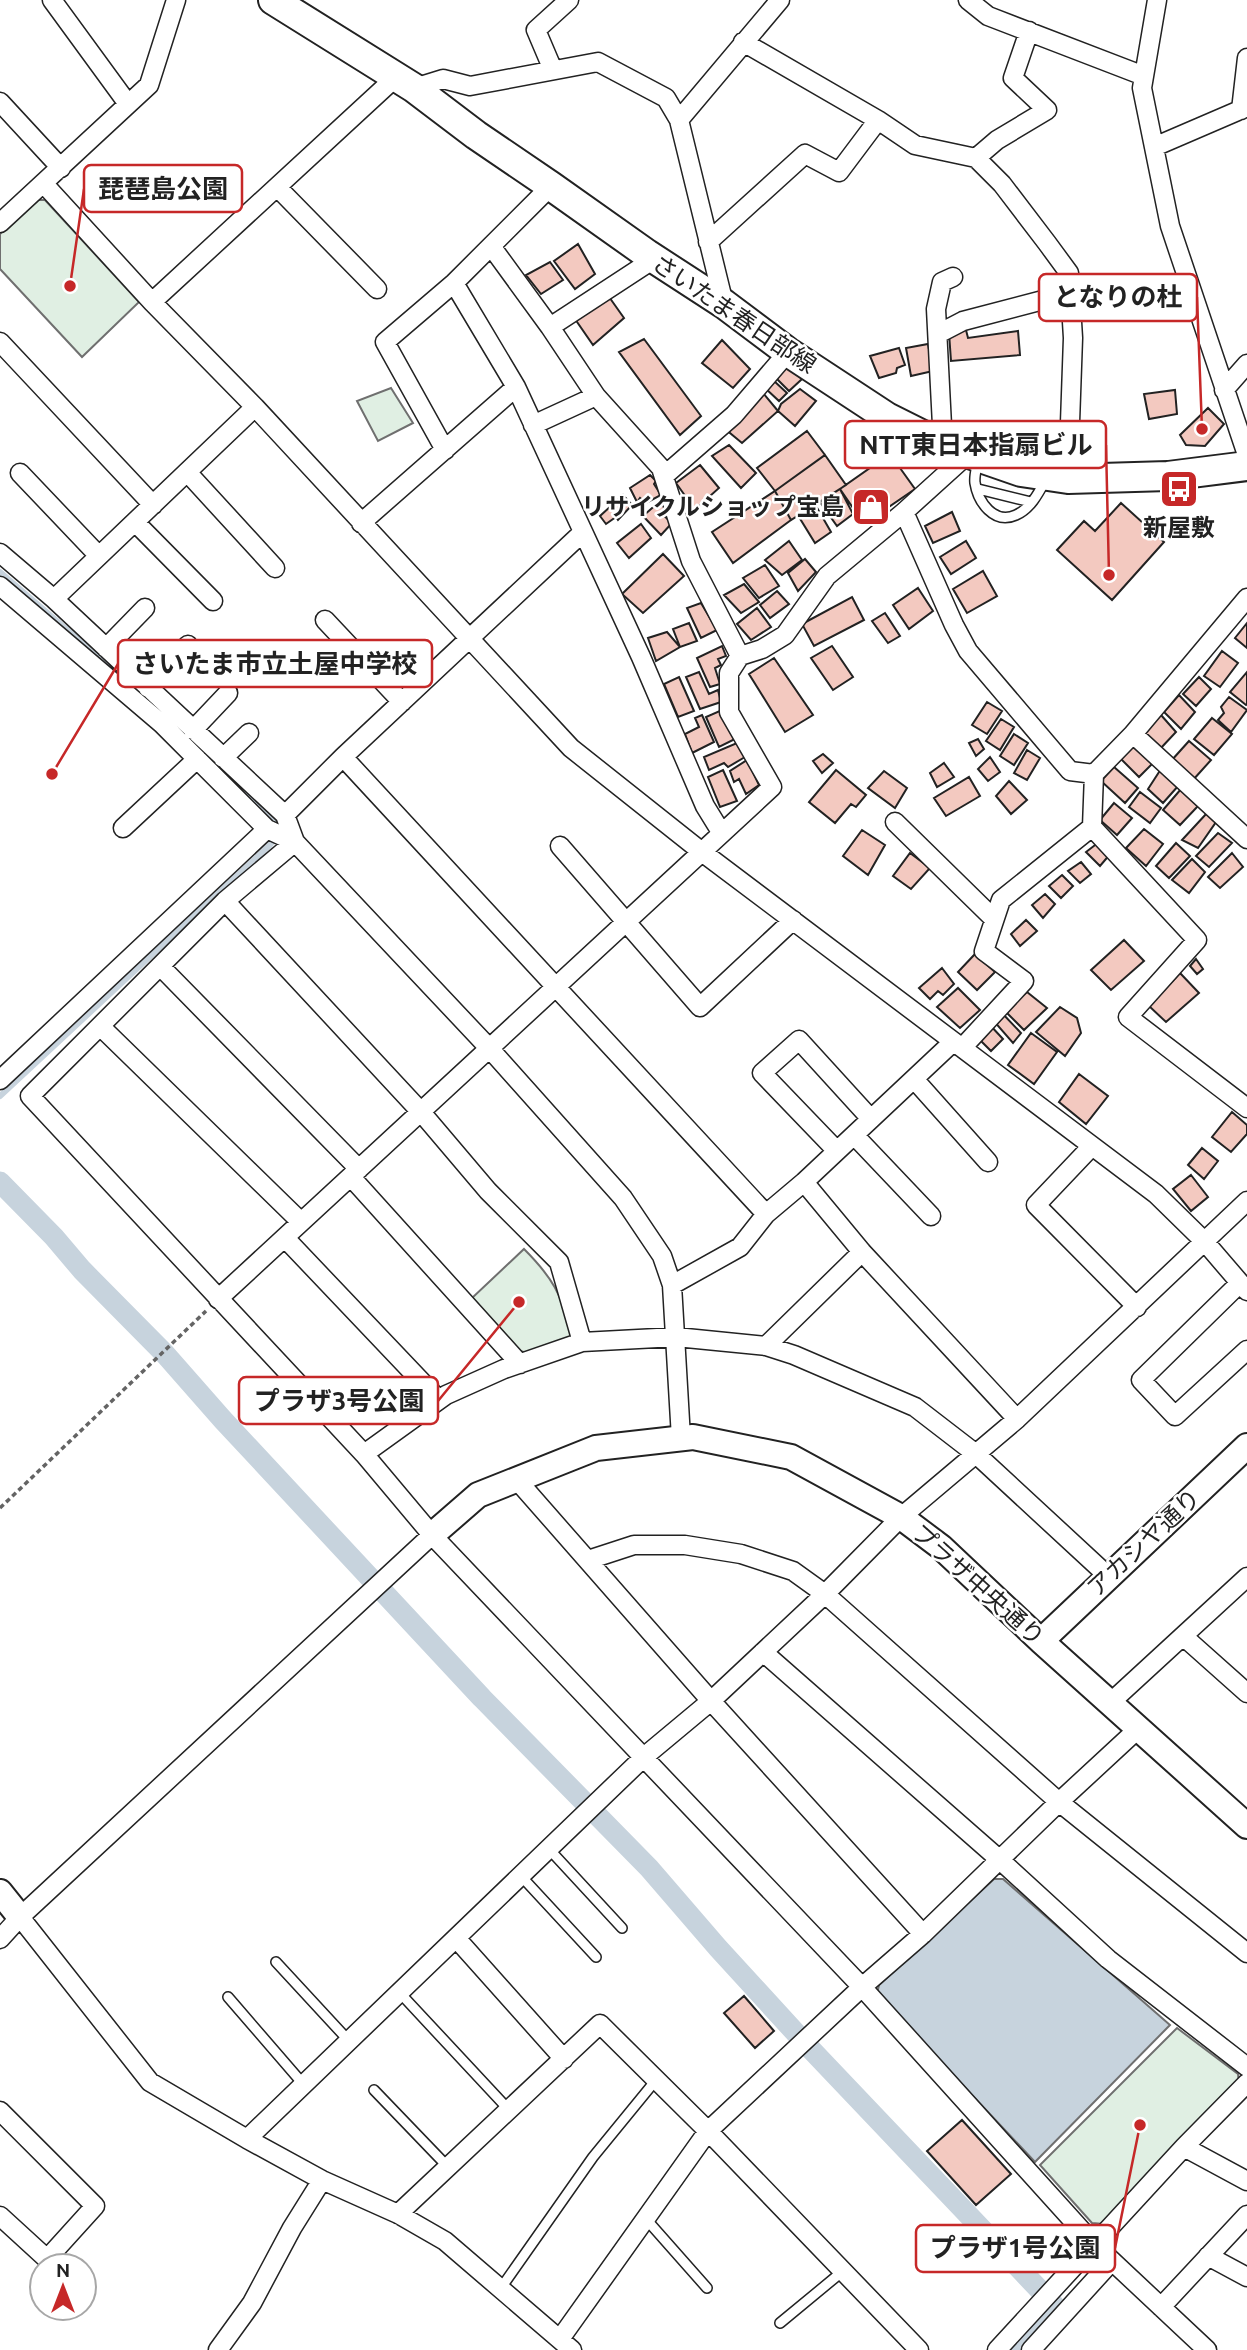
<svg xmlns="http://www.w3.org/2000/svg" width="1247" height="2350" viewBox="0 0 1247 2350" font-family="Ubuntu,'Noto Sans JP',sans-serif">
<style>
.green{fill:#e0efe3;stroke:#6f6f6f;stroke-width:2}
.water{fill:#c7d3dd;stroke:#6f6f6f;stroke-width:2}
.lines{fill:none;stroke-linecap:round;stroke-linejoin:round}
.stream{stroke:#c7d3dd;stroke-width:6}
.canal{stroke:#c7d3dd;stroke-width:21}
.building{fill:#f3c9c0;stroke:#222;stroke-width:2}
.lane-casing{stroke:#222;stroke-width:12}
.street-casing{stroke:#222;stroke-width:21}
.secondary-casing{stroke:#222;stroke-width:28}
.primary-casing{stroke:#222;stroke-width:32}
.path{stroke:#646464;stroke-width:3.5;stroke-dasharray:5 3.5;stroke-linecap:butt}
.lane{stroke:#fff;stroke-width:9}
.street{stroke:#fff;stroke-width:18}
.secondary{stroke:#fff;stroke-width:24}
.primary{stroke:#fff;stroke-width:28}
.labels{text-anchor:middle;stroke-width:5;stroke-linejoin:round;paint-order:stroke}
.street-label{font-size:24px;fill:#222;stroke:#fff}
.poi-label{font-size:24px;font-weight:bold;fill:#222;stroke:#fff;text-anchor:end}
.leader{fill:none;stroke:#c62828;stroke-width:2.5}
.callout-dot{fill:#c62828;stroke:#fff;stroke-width:2.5}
.callout{fill:#fff;stroke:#c62828;stroke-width:2.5}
.callout-label{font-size:26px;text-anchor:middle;font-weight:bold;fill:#222}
</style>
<rect width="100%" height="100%" fill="#fff"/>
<path class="green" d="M36 200H45L139 302 82 357 0 269V234Z
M391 388 413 423 378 441 357 401Z
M524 1249C553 1278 561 1294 572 1333L565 1345 531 1354 520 1351 472 1298Z
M1177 2028 1238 2074 1239 2084 1104 2224 1092 2223 1040 2165Z"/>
<path class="water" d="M994 1879H1003L1170 2025 1035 2162 877 1994 879 1985Z"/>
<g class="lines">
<path class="stream" d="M0 572 166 715
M0 1096 270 845 281 830 176 725"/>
<path class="canal" d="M0 1182 54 1237 82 1270 165 1354 223 1420 482 1698 649 1868 718 1948 804 2042 1054 2305 1013 2350"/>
</g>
<path class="building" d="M578 244 595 274 575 289 554 261Z
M550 262 563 280 541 294 526 275Z
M607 294 624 318 593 345 575 319Z
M965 326 968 338 1018 331 1020 355 951 361 949 333Z
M644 339 701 416 680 435 619 352Z
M722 340 750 369 733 388 702 363Z
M928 344 933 371 911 376 906 348Z
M899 348 905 365 897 368 896 373 879 378 870 356Z
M785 364 802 379 789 391 773 375Z
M773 380 787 393 779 401 765 388Z
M758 387 778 411 742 443 724 428Z
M800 389 816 401 795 426 778 411 781 404Z
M1175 390 1177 414 1149 419 1144 394Z
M1208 408 1224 424 1205 446 1186 445 1180 435Z
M807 431 825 455 775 491 757 468Z
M729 445 756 473 741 488 712 456Z
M890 454 915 489 864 524 840 489Z
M825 455 846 485 791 520 775 491Z
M700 465 719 488 691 513 683 504 686 497 676 483Z
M650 475 656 481 654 484 661 495 646 503 640 498 637 502 630 488Z
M840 489 853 514 837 526 820 502Z
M775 491 791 520 733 563 712 532Z
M623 495 632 505 618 520 616 517 606 524 600 516Z
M659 502 666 506 661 513 672 523 661 535 643 516Z
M1121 503 1164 542 1112 600 1057 550 1084 521 1095 531Z
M816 506 831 532 815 543 799 517Z
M952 512 960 531 933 543 925 526Z
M641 524 651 538 629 558 617 543Z
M789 541 802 560 782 575 765 560Z
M966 541 976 558 951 574 940 557Z
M663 554 684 576 643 613 622 594Z
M805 559 816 572 798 591 788 573Z
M765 565 779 586 759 598 743 578Z
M983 571 997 596 967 613 953 589Z
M744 584 759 602 741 613 724 595Z
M918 588 933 611 909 629 893 605Z
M777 591 789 604 770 618 760 605Z
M852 597 864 620 814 646 802 624Z
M701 603 717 630 701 638 687 608Z
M757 608 771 627 751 640 737 624Z
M885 613 900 636 888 643 872 621Z
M689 623 697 641 680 647 673 629Z
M1247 623V648L1235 638Z
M667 632 680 647 656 661 648 638Z
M722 646 726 656 718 659 721 665 715 668 720 684 710 687 697 658Z
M832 646 853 677 833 690 811 658Z
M1222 651 1238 663 1220 687 1204 676Z
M774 658 813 715 785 732 749 674Z
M699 672 709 694 718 690 721 702 700 709 686 677Z
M1247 672V704L1246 705 1230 692Z
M679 677 694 711 678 717 664 684Z
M1199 677 1211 689 1196 706 1183 694Z
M1179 695 1195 712 1181 729 1164 712Z
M1229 697 1247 710 1231 732 1218 720 1224 713 1221 707Z
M987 702 1002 711 987 734 972 725Z
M722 710 735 739 719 747 706 717Z
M702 715 714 742 692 753 685 734 699 727 695 718Z
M1161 715 1176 732 1160 749 1142 733Z
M1212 718 1232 734 1214 755 1194 739Z
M1001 719 1014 727 1000 750 986 741Z
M1014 734 1028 743 1014 765 1000 756Z
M978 739 984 749 976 756 969 743Z
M1189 741 1211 760 1193 780 1171 761Z
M737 743 745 757 728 767 724 763 709 770 704 757Z
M1134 743 1154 762 1139 777 1120 758Z
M1027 750 1040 758 1027 780 1014 773Z
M823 754 833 763 822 773 813 761Z
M990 757 1000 772 988 781 978 769Z
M747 760 759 785 746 794 739 779 734 782 730 771Z
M944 763 954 777 937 787 930 773Z
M1114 767 1138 788 1125 803 1101 781Z
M1161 769 1179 785 1163 803 1148 789Z
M723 770 737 801 720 807 708 777Z
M836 770 866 795 856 807 851 804 835 823 809 802Z
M884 771 907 788 895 808 868 788Z
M969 777 980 796 946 816 934 798Z
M1009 781 1027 800 1011 814 996 796Z
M1181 789 1198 806 1180 825 1163 810Z
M1140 792 1161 808 1150 823 1129 807Z
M1114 803 1132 818 1117 835 1100 820Z
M1207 813 1216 822 1198 848 1182 840Z
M1144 829 1163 844 1146 866 1126 848Z
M862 830 885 845 868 875 843 856Z
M1218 833 1232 843 1209 867 1196 856Z
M1099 842 1111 853 1100 866 1086 852Z
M1176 843 1190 856 1169 878 1156 866Z
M910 853 930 868 911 889 893 876Z
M1232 853 1243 867 1220 888 1208 877Z
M1192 859 1205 872 1189 893 1172 880Z
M1081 862 1091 874 1080 883 1068 871Z
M1062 875 1073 886 1061 898 1049 886Z
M1045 894 1055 904 1043 918 1032 905Z
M1026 920 1037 931 1020 946 1011 934Z
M1124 940 1144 961 1111 990 1091 970Z
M975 954 995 972 977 990 958 972Z
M1196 959 1203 969 1197 974 1190 966Z
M942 968 954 984 943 995 938 991 930 999 919 988Z
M1180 973 1199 993 1166 1022 1149 1006Z
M958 988 980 1010 960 1028 937 1007Z
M1027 992 1047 1008 1024 1030 1004 1010Z
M1060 1007 1077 1018 1081 1033 1065 1056 1036 1032Z
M1001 1012 1021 1033 1013 1043 992 1019Z
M989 1024 1003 1039 991 1051 976 1036Z
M1031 1033 1057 1052 1034 1084 1008 1065Z
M1079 1074 1108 1096 1086 1124 1059 1102Z
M1232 1112 1247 1125V1134L1231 1152 1212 1137Z
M1202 1148 1218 1161 1204 1179 1188 1165Z
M1191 1175 1208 1197 1191 1211 1173 1189Z
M744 1996 774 2031 755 2048 724 2013Z
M962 2120 1011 2174 976 2205 927 2151Z"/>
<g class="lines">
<defs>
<path id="lane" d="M978 460C977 467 974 475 975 483 978 502 994 525 1016 515 1030 509 1038 494 1045 481
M978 489 1031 502
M549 1849 622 1928
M521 1876 596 1957
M276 1962 349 2041
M400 1993 509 2110
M228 1997 304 2085
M374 2090 448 2167
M646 2219 707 2288
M501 2288 593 2157 656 2080
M780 2323 843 2271"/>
<path id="street" d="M52 0 128 104
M968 0 988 16 1144 76
M1157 0 1142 88 1170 226 1247 455
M743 42 878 120 915 145 976 158 1002 184 1047 243 1069 273 1073 338 1068 479
M553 70 536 30 569 0
M414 88 443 79 470 86 598 62 666 98 679 120 724 304
M0 102 61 168
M1241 110 1247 58
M679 120 780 0
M1154 147 1247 107
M976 158 997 140 1047 110 1013 78 1029 31
M44 184 152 302 255 407 571 748 702 852 1156 1194 1205 1242 1247 1291
M277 187 377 289
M0 223 149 85 176 0
M708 242 805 154 839 172 878 120
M491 246 550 327 596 396
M454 283 516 387 641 657 705 806 721 832
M152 302 396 77
M550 327 654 259
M938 334 963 321 1070 293
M0 342 153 505
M1224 390 1247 364
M533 425 596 396 661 468 691 561 740 656
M943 445 936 309 942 282 953 277
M445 450 385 342 454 283 551 186
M187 472 275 568
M20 473 99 556
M664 476 734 415 788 352
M904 512 967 455
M135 522 213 601
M361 523 516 387
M0 553 54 599 285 815 295 842 490 1049 623 1198 662 1256 672 1285 681 1438
M0 586 162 724 267 829 295 842 225 901 30 1096 364 1454 432 1535 862 1987 1094 2244 1207 2350
M54 599 255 407
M325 620 402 702
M106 648 145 608
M148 688 188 645
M193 730 228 693
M1133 734 1247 839
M343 757 766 1214
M223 758 249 733
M285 815 343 757 582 533
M895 822 994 919
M1092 827 1197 940 1128 1017 1247 1108
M123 828 197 759
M560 846 700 1007 793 920
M225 901 421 1112 488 1191 559 1262 582 1342
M160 966 359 1169
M100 1026 301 1222
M962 1048 1024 981 984 951 1001 900 1092 827 1094 774
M914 1079 988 1162
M0 1080 267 829
M854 1135 931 1216
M1092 1146 1036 1205 1137 1307
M837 1151 762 1073 799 1040 871 1119
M351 1177 520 1364
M804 1182 953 1042
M285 1238 439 1400
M1240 1283 1141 1380 1175 1416 1247 1350
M672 1285 740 1247 766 1214 804 1182 862 1252 1017 1419
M218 1299 772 787 729 712V673L740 656 762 649 785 635 827 576 904 512 954 625 968 651 1070 771 1094 774 1133 734 1247 598
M766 1346 862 1252
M364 1454 446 1395 504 1369 582 1342 676 1337 766 1346 794 1355 915 1407 976 1454 1109 1577
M517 1480 711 1701 923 1934
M588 1560 634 1545H685L741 1554 793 1571 825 1594 1059 1802 1247 1953
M1183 1636 1247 1693
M763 1652 1000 1860 1108 1959 1247 2067
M1110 1703 1247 1577
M20 1917 150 2082 247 2139 322 2180 398 2214 445 2241 572 2350
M456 1938 564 2059
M0 1939 20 1917 432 1535
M0 2111 95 2206 47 2259 0 2216
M247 2139 645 1756 711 1701 825 1594 901 1517 1017 1419 1247 1201
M1184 2147 1247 2181
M398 2214 600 2024 708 2131 919 2350
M1208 2256 1247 2277
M1161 2307 1247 2215
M560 2339 708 2131 862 1987 923 1934 1059 1802 1139 1728
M218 2350 252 2303 292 2228 322 2180
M997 2350 1184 2147 1247 2083
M1031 2350 1112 2261"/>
<path id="secondary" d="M432 1535 478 1495 596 1448 693 1437 791 1457 901 1517 941 1547 1041 1641 1247 1826
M1041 1641 1247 1446
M0 1892 20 1917"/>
<path id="primary" d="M273 0 414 88 476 135 551 186 647 254 724 304 788 352 887 417 943 445 1021 472 1068 479 1168 476 1247 466"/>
</defs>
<use href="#lane" class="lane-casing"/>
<use href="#street" class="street-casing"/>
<use href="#secondary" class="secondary-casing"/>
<use href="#primary" class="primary-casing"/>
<path class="path" d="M0 1508 206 1311"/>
<use href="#lane" class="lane"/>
<use href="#street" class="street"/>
<use href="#secondary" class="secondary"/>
<use href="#primary" class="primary"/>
</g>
<defs>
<symbol id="bus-square" viewBox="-11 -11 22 22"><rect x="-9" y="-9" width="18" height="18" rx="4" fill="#c62828" stroke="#fff"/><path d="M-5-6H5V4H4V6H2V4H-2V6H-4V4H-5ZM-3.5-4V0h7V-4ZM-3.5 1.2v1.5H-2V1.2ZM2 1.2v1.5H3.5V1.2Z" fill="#fff"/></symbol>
<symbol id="shop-square" viewBox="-11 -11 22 22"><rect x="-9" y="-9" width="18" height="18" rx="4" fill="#c62828" stroke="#fff"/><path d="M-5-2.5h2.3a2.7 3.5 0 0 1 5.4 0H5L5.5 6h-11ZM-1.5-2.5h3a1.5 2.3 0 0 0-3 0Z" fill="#fff"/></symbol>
</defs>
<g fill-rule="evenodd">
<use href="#bus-square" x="1157" y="467" width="44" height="44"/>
<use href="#shop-square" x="849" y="485" width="44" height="44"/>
</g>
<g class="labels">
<g class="street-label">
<text transform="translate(734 314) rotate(34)" y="8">さいたま春日部線</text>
<text transform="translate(1144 1543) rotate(-43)" y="8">アカシヤ通り</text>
<text transform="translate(978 1585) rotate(42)" y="8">プラザ中央通り</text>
</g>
<g class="poi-label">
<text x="844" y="515">リサイクルショップ宝島</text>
<text x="1179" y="536" text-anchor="middle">新屋敷</text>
</g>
</g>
<path class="leader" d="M70 286L84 189M1202 429L1197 297M1109 575L1106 445M52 774L118 664M519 1302L438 1401M1140 2125L1115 2248"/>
<g class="callout-dot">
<circle cx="70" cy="286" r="7"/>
<circle cx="1202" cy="429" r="7"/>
<circle cx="1109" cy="575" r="7"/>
<circle cx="52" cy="774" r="7"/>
<circle cx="519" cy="1302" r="7"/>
<circle cx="1140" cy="2125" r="7"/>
</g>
<g class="callout">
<rect x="84" y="165" width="158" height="47" rx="7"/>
<rect x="1039" y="274" width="158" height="47" rx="7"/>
<rect x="845" y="421" width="261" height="47" rx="7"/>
<rect x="118" y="640" width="314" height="47" rx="7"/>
<rect x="239" y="1377" width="199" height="47" rx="7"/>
<rect x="916" y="2225" width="199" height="47" rx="7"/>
</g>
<g class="callout-label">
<text x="163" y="198">琵琶島公園</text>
<text x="1118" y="306">となりの杜</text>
<text x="976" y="454">NTT東日本指扇ビル</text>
<text x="275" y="673">さいたま市立土屋中学校</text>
<text x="339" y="1410">プラザ3号公園</text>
<text x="1015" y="2257">プラザ1号公園</text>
</g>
<g transform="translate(63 2287)"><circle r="33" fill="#ffffff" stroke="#a7a7a7" stroke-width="2"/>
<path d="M0-5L12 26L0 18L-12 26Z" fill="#c62828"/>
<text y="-10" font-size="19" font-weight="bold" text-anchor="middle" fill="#222222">N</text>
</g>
</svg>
